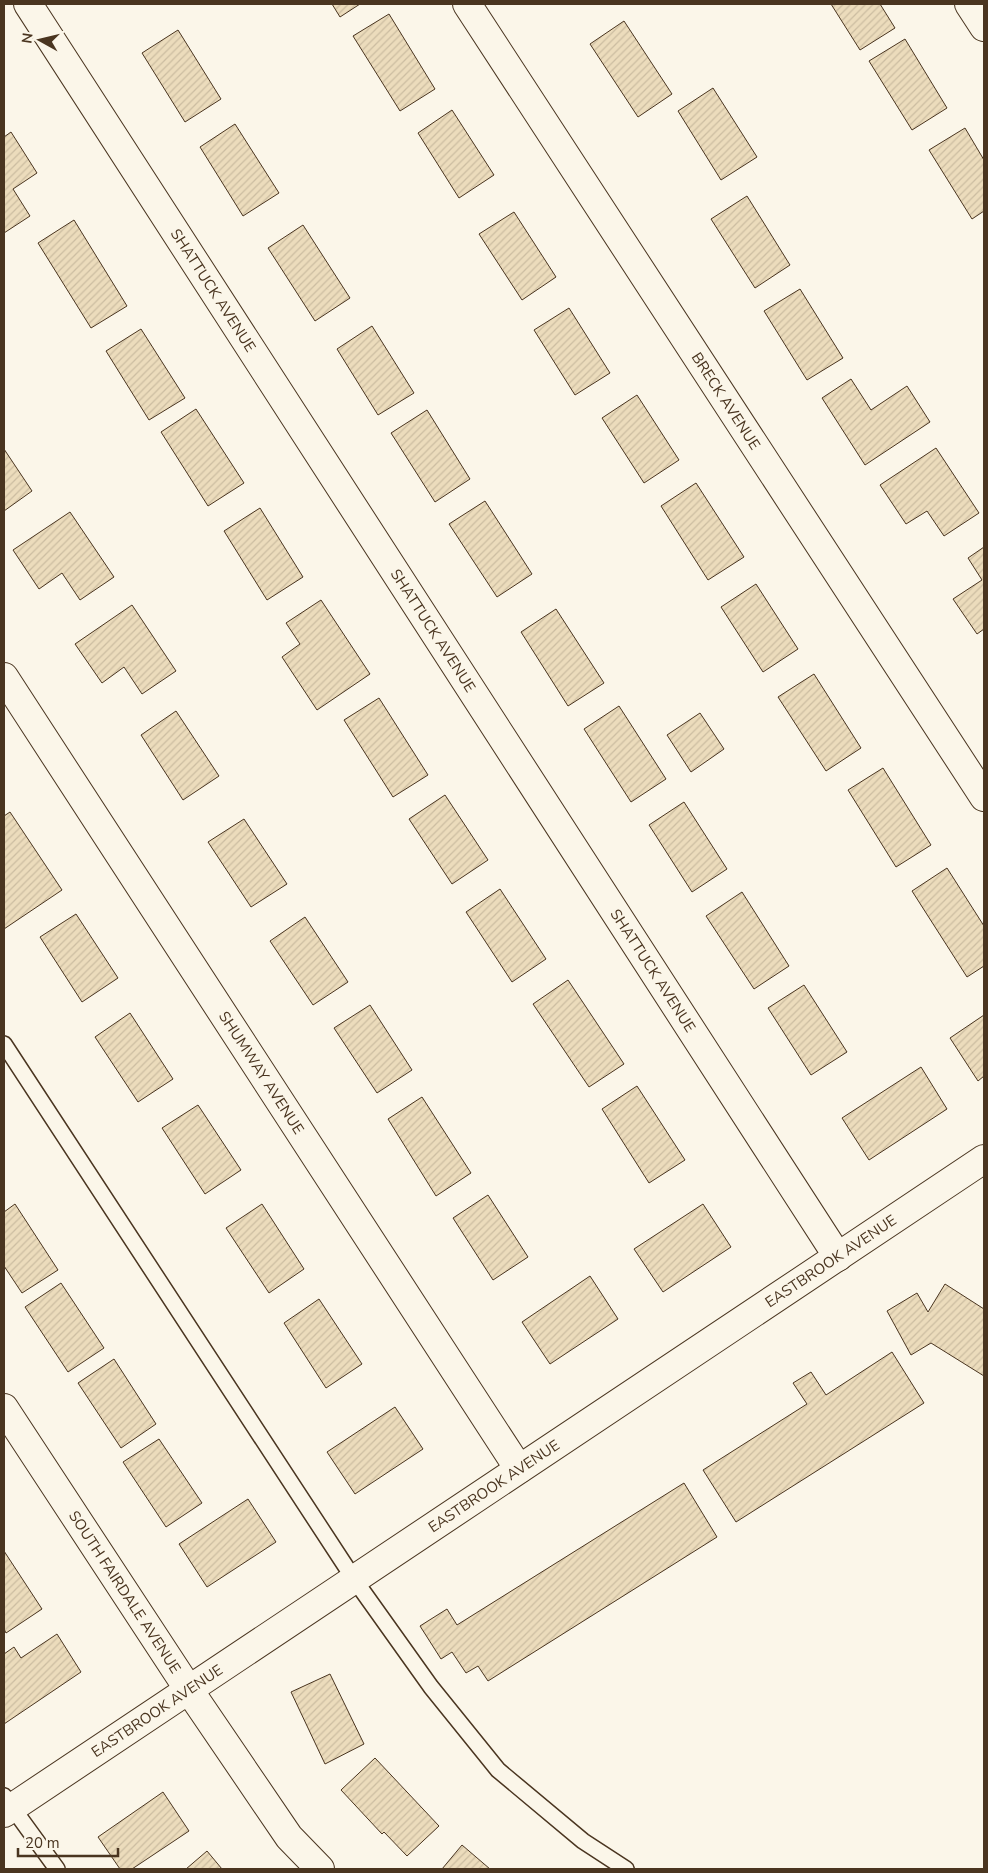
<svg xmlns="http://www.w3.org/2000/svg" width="988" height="1873" viewBox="0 0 988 1873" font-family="'Nunito Sans',sans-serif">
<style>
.building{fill:url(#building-hatch);stroke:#4a3520}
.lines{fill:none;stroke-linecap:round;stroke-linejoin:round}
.lane-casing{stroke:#4a3520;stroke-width:18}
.street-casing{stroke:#4a3520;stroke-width:30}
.lane{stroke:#fbf6e9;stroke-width:15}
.street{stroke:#fbf6e9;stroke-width:28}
.labels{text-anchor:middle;stroke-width:4;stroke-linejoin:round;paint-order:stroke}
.street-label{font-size:15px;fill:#4a3520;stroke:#fbf6e9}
</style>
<defs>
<pattern id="building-hatch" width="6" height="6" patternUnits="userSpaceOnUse" patternTransform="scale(1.25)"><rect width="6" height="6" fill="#ecdcbc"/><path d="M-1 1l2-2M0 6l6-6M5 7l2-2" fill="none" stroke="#ccbda1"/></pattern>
</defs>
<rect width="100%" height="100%" fill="#fbf6e9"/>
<path class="building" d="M332 4H360L340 17Z
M831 4H880L895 28 860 50Z
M389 14 435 89 400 111 353 36Z
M624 21 672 94 638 117 590 44Z
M178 30 221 99 185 122 142 53Z
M905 39 947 108 912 130 869 61Z
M713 88 757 157 721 180 678 111Z
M452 110 494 175 459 198 418 133Z
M235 124 279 193 243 216 200 147Z
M965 128 984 160V211L972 219 929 150Z
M11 132 37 173 13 189 30 216 4 233V137Z
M747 196 790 265 755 288 711 219Z
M514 212 556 277 522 300 479 234Z
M74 220 127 306 91 328 38 243Z
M303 225 350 298 315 321 268 248Z
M800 289 843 358 807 380 764 311Z
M569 308 610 373 575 395 534 330Z
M372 326 414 393 378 415 337 349Z
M141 329 185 398 149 420 106 351Z
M851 379 871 410 907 386 930 422 865 465 822 398Z
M637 395 679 460 644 483 602 418Z
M196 409 244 483 208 506 161 432Z
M427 410 470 479 435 502 391 433Z
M936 448 979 513 944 536 927 511 906 524 880 485Z
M4 449 32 491 4 511Z
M696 483 744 557 708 580 661 506Z
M485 501 532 574 497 597 449 524Z
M260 508 303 577 267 600 224 531Z
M70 512 114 577 80 600 62 573 39 589 13 550Z
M984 547V629L977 634 953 599 982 580 968 558Z
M756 584 798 649 763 672 721 607Z
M321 600 370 674 317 710 282 657 300 644 286 623Z
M132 605 176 671 142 694 124 667 102 683 75 644Z
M556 609 604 683 568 706 521 632Z
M814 674 861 748 826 771 778 697Z
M379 698 428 775 393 797 344 720Z
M619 706 666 779 631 802 584 729Z
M176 711 219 776 183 800 141 735Z
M700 713 724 749 691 772 667 735Z
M883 768 931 845 896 867 848 790Z
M445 795 488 860 452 884 409 819Z
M684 802 727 869 692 892 649 825Z
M10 812 62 890 4 929V816Z
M244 819 287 884 251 907 208 842Z
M947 868 984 926V966L967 977 912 891Z
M500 889 546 959 512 982 466 912Z
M742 892 789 966 754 989 706 916Z
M76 914 118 978 82 1002 40 937Z
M305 917 348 982 313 1005 270 941Z
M568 980 624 1064 589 1087 533 1004Z
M804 985 847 1052 811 1075 768 1008Z
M370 1005 412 1070 377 1093 334 1028Z
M130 1013 173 1079 138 1102 95 1037Z
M984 1015V1076L978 1081 950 1038Z
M921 1067 947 1109 869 1160 842 1118Z
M637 1086 685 1160 649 1183 602 1109Z
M422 1097 471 1173 436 1196 388 1119Z
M198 1105 241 1170 205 1194 162 1128Z
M488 1195 528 1257 493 1280 453 1218Z
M15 1204 58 1270 22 1293 4 1266V1212Z
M262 1204 304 1269 269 1293 226 1228Z
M703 1204 731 1247 663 1292 634 1249Z
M590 1276 618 1319 550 1364 522 1322Z
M61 1283 104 1348 68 1372 25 1307Z
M945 1284 984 1309V1376L931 1343 911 1355 887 1311 917 1293 928 1312Z
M319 1299 362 1364 326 1388 284 1323Z
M892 1352 924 1403 736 1522 703 1470 807 1404 793 1383 811 1372 826 1395Z
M114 1359 156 1424 121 1448 78 1383Z
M395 1407 423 1449 355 1494 327 1452Z
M159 1439 202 1503 166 1527 123 1462Z
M684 1483 717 1537 488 1681 478 1666 466 1673 452 1652 441 1659 420 1626 447 1609 457 1625Z
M248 1499 276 1542 207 1587 179 1544Z
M4 1551 42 1609 6 1633 4 1629Z
M57 1634 81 1672 4 1724V1654L14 1647 21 1658Z
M330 1674 364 1744 325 1764 291 1692Z
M375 1758 439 1826 407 1856 384 1832 382 1834 341 1790Z
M163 1792 189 1831 132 1869H120L98 1837Z
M462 1845 490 1869H442Z
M207 1851 222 1869H186Z"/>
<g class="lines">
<defs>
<path id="lane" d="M4 1044 354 1579 431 1687 498 1770 583 1841 626 1869
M4 1796 57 1869"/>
<g id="street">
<path id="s1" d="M28 4 838 1257"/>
<path id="s2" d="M467 4 984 797"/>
<path d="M969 4 984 27"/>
<path id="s3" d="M4 677 519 1469"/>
<path id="s4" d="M4 1408 189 1690 289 1837 320 1869"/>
<path id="s5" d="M4 1813 984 1159"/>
</g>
</defs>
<use href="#lane" class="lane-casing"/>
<use href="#street" class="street-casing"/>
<use href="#lane" class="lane"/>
<use href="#street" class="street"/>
</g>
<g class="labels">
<g class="street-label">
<text dy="5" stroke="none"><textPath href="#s1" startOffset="341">SHATTUCK AVENUE</textPath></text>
<text dy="5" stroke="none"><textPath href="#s2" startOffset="474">BRECK AVENUE</textPath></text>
<text dy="5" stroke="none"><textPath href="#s1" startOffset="746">SHATTUCK AVENUE</textPath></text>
<text dy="5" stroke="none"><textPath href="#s1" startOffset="1151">SHATTUCK AVENUE</textPath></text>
<text dy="5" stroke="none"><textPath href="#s3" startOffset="472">SHUMWAY AVENUE</textPath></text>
<text dy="5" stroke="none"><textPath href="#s5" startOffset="994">EASTBROOK AVENUE</textPath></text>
<text dy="5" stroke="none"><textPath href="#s5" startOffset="589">EASTBROOK AVENUE</textPath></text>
<text dy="5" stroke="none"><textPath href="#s4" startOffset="220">SOUTH FAIRDALE AVENUE</textPath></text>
<text dy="5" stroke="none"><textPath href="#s5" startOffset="184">EASTBROOK AVENUE</textPath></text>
</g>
</g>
<rect width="988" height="1873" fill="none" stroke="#4a3520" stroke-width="10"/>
<g transform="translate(40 40) rotate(278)" stroke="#fbf6e9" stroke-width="4" paint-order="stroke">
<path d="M0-4L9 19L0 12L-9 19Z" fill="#4a3520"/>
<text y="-8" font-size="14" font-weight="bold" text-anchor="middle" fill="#4a3520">N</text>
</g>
<path d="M18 1848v8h100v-8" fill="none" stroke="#4a3520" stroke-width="2.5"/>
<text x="25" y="1848" font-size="15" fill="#4a3520" stroke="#fbf6e9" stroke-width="4" paint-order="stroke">20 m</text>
</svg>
